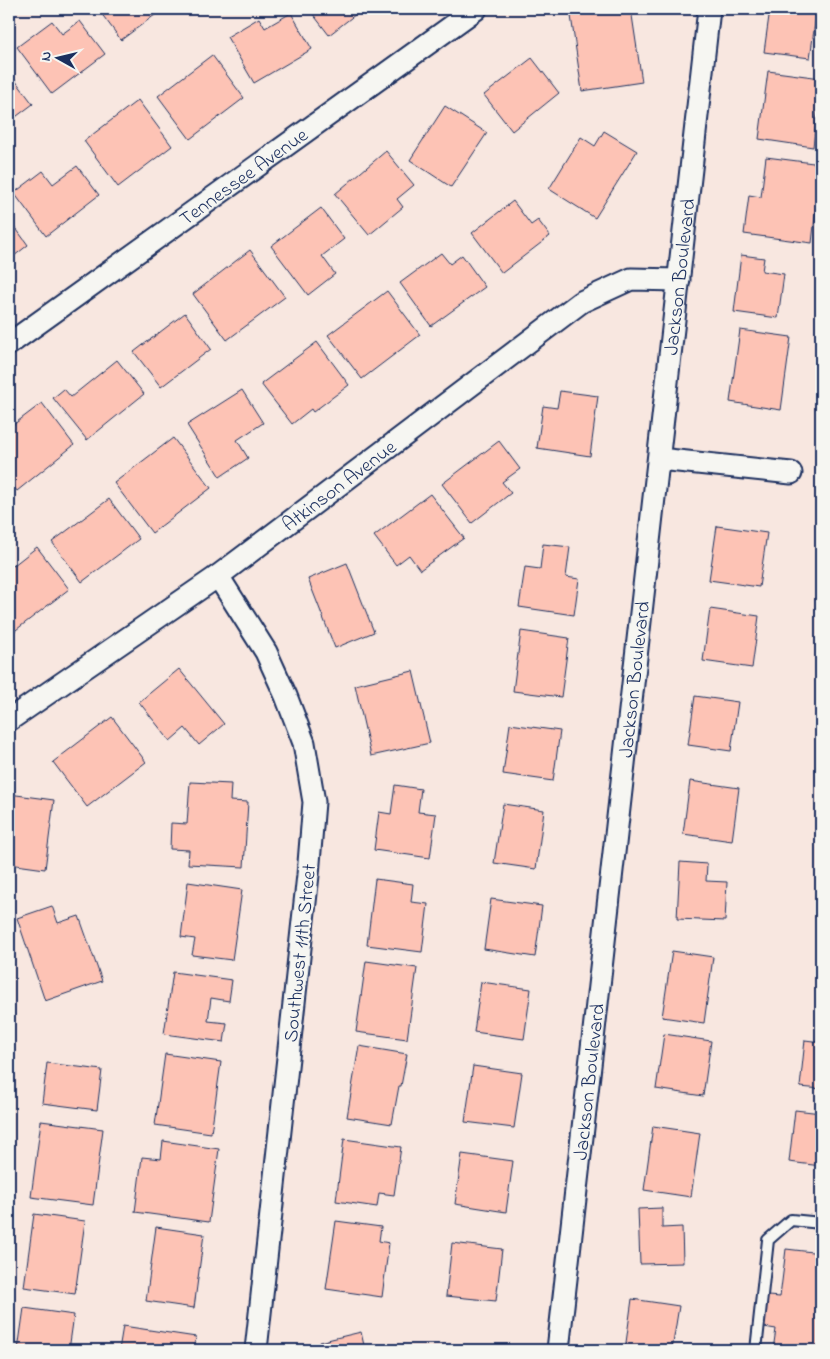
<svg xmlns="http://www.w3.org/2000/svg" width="830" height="1359" viewBox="0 0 830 1359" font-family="'Indie Flower',sans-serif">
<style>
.building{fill:#fdc3b5;stroke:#1b2f5e}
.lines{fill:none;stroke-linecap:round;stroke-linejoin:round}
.lane-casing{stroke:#1b2f5e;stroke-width:14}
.street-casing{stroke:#1b2f5e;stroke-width:25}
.lane{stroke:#f6f6f2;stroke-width:10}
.street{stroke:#f6f6f2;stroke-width:21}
.labels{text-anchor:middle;stroke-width:4.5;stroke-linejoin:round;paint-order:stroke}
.street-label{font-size:20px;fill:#1b2f5e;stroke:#f6f6f2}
</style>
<rect width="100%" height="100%" fill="#f8e7e0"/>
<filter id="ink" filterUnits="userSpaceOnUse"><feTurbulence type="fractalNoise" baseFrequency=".02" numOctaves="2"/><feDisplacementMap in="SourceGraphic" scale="10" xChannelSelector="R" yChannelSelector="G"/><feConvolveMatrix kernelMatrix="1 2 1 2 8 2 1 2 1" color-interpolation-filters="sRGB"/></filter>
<g filter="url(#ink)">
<path class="building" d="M98 9H163L121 40Z
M309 9H351L356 14 329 35Z
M570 9H631L642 82 582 91Z
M770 9H817L810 58 764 52Z
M291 13 312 49 254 83 227 37 259 18 265 28Z
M52 21 62 34 80 21 105 54 52 94 17 47Z
M212 55 244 98 190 139 158 96Z
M532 58 559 93 512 131 484 95Z
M768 71 821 78 813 147 759 139Z
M9 72 33 104 9 122Z
M138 100 172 146 118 187 84 141Z
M445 106 487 133 451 187 410 160Z
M604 131 637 151 595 218 549 189 581 137 595 146Z
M386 151 414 185 397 199 403 207 369 235 335 194Z
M766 157 821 164V208H816L812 243 744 234 749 195 761 197Z
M77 166 99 195 46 236 14 193 43 171 53 184Z
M513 201 531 225 538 220 550 236 502 273 472 233Z
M321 208 344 239 322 256 335 274 308 295 271 246Z
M9 219 28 245 9 260Z
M250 250 285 297 227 340 193 294Z
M441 253 450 264 462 255 485 287 431 326 400 283Z
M741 255 764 258 762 271 784 274 778 318 734 312Z
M387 291 420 335 362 379 328 335Z
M185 313 211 349 161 387 134 352Z
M740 330 791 337 781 410 730 402Z
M317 342 349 385 313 412 311 409 292 424 261 384Z
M117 360 144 394 87 440 53 398 64 389 71 397Z
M242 390 263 423 237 440 248 458 220 477 187 425Z
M560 391 598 396 590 456 537 448 543 406 557 408Z
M42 403 74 445 17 491 9 481V425L11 423 13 425Z
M173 438 211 488 152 533 114 483Z
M499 441 520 469 502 482 511 493 472 523 442 484Z
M430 494 464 538 420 570 409 555 396 565 374 536Z
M109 499 139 539 82 582 52 542Z
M717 526 767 533 759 587 709 580Z
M543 544 570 547 566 577 579 579 574 615 519 607 525 567 540 569Z
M37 547 69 589 12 633 9 628V569Z
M347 563 374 632 335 648 308 579Z
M710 609 759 616 752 668 703 661Z
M521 631 569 638 561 697 513 691Z
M179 669 224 724 199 745 185 728 170 741 139 702Z
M413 671 430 743 371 756 355 685Z
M695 696 738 702 731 751 688 745Z
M112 717 146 762 87 807 53 762Z
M510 724 560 731 553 781 503 774Z
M690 781 739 788 732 841 683 834Z
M190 782 231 784 230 801 248 802 244 867 188 864 189 850 170 849 171 823 187 824Z
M395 785 421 789 418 812 436 814 430 858 374 850 379 812 391 814Z
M9 794 54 800 45 869 9 864Z
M503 804 544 810 536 869 494 863Z
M680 862 707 864 706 881 727 882 725 921 677 919Z
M375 879 413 884 411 902 428 904 422 952 367 945Z
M188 882 242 890 232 960 192 955 195 939 181 937Z
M491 899 542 906 535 957 484 949Z
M52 906 58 923 79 916 102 981 45 1001 17 918Z
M672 951 713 957 704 1023 662 1017Z
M366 961 417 968 407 1039 356 1032Z
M173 972 232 980 229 1001 211 998 208 1021 227 1023 224 1042 164 1034Z
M481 982 531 989 524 1039 474 1032Z
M664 1034 711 1041 703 1096 656 1089Z
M805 1040 821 1042V1089L800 1087Z
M359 1046 407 1054 401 1086H399L392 1124 347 1117Z
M165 1054 221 1062 211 1133 155 1125Z
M47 1063 102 1070 97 1110 42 1103Z
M473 1066 522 1073 514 1128 465 1122Z
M795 1110 821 1113V1166L789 1162Z
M41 1121 103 1129 93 1205 31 1197Z
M653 1126 700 1133 691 1197 644 1190Z
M344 1139 401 1147 394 1195 379 1193 377 1207 336 1201Z
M163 1141 219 1149 209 1222 135 1212 142 1157 161 1159Z
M462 1154 513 1161 506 1212 455 1204Z
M662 1208V1228L682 1227 683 1263 640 1264 638 1209Z
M34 1214 85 1221 75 1294 24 1287Z
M336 1221 381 1227 379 1241 389 1243 382 1297 326 1289Z
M156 1227 204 1234 194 1308 146 1301Z
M452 1243 502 1249 496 1301 446 1296Z
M786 1249 821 1253V1350H773L776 1329 764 1327 768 1296 780 1297Z
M632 1299 679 1306 672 1350H625Z
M24 1308 74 1315 69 1350H18Z
M123 1326 196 1337 194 1350H119Z
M361 1332 365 1350H321L319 1342Z"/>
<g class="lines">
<defs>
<path id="lane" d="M756 1350 768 1240 791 1220 821 1223"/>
<g id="street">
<path id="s1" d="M9 344 476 9"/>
<path d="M659 459 791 473"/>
<path d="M218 576 266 652 286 696 304 743 314 802 308 875 256 1350"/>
<path id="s2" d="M9 720 218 576 581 302 631 279 679 280"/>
<path id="s3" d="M558 1350 709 9"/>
</g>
</defs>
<use href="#lane" class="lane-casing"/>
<use href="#street" class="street-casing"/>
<use href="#lane" class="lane"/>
<use href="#street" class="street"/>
</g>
</g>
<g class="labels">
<g class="street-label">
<text dy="7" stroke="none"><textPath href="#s1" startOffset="288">Tennessee Avenue</textPath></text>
<text dy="7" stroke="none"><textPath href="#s3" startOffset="1080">Jackson Boulevard</textPath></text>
<text dy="7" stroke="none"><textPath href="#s2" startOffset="405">Atkinson Avenue</textPath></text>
<text dy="7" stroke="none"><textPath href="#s3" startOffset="675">Jackson Boulevard</textPath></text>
<text transform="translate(299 953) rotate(-84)" y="7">Southwest 11th Street</text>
<text dy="7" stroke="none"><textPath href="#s3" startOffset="270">Jackson Boulevard</textPath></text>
</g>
</g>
<rect width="830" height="1359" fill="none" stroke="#f6f6f2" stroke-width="30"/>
<rect x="15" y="15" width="800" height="1329" fill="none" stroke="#1b2f5e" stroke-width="2" filter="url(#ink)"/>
<g transform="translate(58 58) rotate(278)" stroke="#f6f6f2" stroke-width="4" paint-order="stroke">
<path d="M0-4L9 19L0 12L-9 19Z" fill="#1b2f5e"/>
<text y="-8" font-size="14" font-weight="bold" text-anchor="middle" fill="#1b2f5e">N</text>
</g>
</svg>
